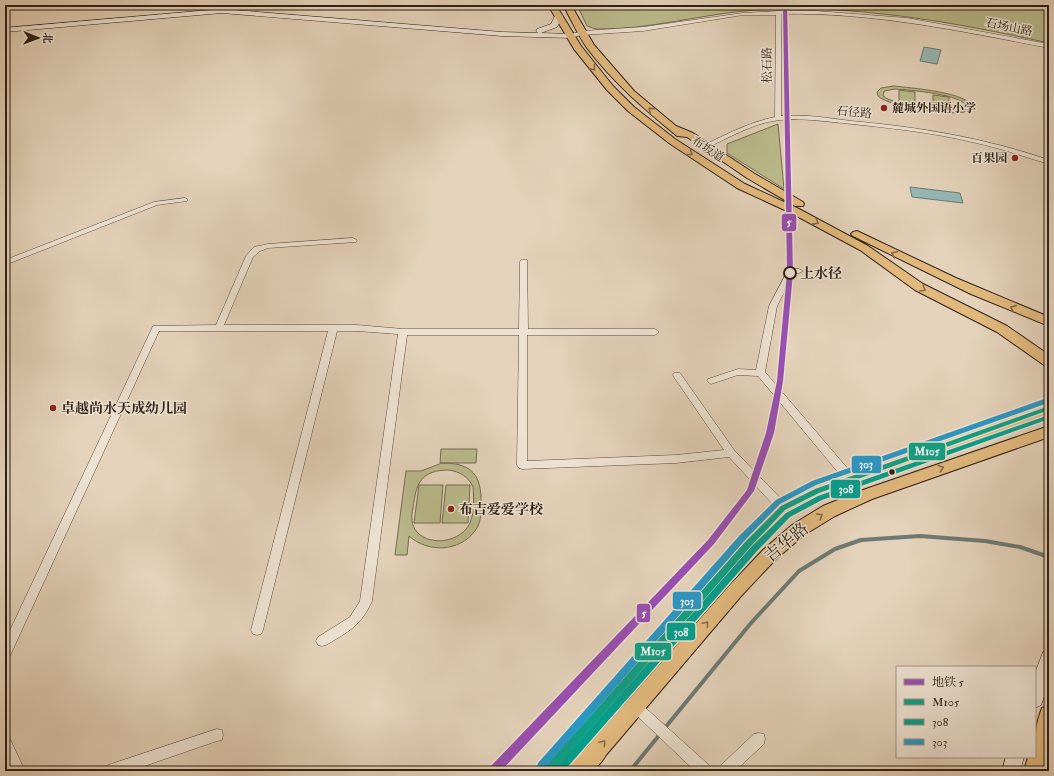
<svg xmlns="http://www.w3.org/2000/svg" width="1054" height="776" viewBox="0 0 1054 776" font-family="'IM FELL Double Pica','Noto Serif SC',serif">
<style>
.green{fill:#baba8b;stroke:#746c50;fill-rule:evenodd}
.water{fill:#96b7b4;stroke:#6c7a74}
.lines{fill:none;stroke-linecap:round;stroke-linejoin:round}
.stream{stroke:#6c7a74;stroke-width:4}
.street-casing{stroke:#5b4c3e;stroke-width:1}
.secondary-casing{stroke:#2d1f15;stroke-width:1}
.primary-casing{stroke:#2d1f15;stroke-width:2}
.street{fill:#ede2d2;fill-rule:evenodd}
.secondary{fill:#ede2d2;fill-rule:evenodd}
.primary{fill:#e2b97d;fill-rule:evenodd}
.bus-1-casing{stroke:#ede2d2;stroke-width:3}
.bus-2-casing{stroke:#ede2d2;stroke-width:3}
.bus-3-casing{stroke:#ede2d2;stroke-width:3}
.bus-1{fill:#10a084;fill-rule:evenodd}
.bus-2{fill:#059f8e;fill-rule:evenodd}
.bus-3{fill:#2a97c4;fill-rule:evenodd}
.metro-1-casing{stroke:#ede2d2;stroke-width:3}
.metro-1{fill:#9950b2;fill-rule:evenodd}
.oneway{stroke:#886c49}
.poi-dot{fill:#8f2418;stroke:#ede2d2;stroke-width:1.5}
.stop-dot{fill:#ede2d2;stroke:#2d1f15;stroke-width:2}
.bus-dot{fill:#2d1f15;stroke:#ede2d2;stroke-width:1.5}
.labels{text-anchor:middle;stroke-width:3;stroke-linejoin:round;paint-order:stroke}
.far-street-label{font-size:12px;fill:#2d1f15;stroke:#ede2d2}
.far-poi-label{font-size:12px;font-weight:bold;fill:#2d1f15;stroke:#ede2d2;text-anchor:start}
.stop-label{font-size:14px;font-weight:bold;fill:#2d1f15;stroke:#ede2d2;text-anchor:start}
.poi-label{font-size:14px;font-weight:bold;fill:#2d1f15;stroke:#ede2d2;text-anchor:start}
.near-street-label{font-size:17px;fill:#2d1f15;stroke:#ede2d2}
.line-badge{stroke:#ede2d2;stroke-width:1.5}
.badge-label{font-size:11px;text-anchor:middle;font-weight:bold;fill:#fff}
</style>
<rect width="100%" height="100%" fill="#e4d2ba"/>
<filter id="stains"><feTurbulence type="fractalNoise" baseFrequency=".005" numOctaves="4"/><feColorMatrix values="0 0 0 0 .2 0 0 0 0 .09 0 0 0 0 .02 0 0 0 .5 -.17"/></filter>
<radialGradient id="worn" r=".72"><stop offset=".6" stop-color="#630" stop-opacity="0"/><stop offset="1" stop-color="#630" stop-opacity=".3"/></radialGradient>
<path class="green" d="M577 5H1049V43C953 22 854 4 755 10 701 14 649 30 596 29L587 26Z
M894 86C909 88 970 92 973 108 964 120 888 107 878 96L877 92 881 88ZM895 89C909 90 963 94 967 107 959 116 892 105 883 96L884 91Z
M899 90 915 92V105L899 102Z
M933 95 949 97V110L933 107Z
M778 124 784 189 727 153V144Z
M441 449H477L476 463H440Z
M442 463C472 463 482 475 481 505 481 514 481 523 475 531 459 552 428 553 409 536L407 555H395L406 471H421ZM449 470C460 472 468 476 473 487 474 498 474 514 470 523 461 542 431 547 417 532 411 525 411 517 413 508 416 483 421 470 449 470Z
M419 485H443L440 523H414Z
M446 485H470L468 523H442Z"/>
<path class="water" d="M924 47 941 50 937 64 920 61Z
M910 187 960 193 963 203 912 197Z"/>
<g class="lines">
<path class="stream" d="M664 729 751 623 799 571 835 549 861 540 920 536 985 541 1020 547 1049 557
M630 771 661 733"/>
<defs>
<path id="street" d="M5 5H8L5 7Z
M779 11H816L907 18 1049 44V48C960 31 872 12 781 14V116C804 114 828 118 851 121 919 127 985 138 1049 160V164C1024 157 1001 148 976 143 932 132 888 128 843 123 820 121 796 117 773 121 750 125 729 138 708 147H704V145C727 134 750 122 775 117L776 15H743L643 31 583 35 580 33 583 31 643 27 743 13Z
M185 198 187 199V201L157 205 5 265V260L154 202Z
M353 238 357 240 356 242 268 248 260 251 253 257 224 325H357L403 329H519L520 262 521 260H527L528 329H655L659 332 655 335H527V461L676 455 724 450 674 377 673 375 674 373H680L734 450 787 505 788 508 787 511 783 512 779 511 729 457 676 463 522 469 519 468 517 465 519 335H407L372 601C361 626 348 632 326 645L322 646 318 645 316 641 318 637 350 617 360 601 398 334 357 331H337L263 630 261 634 257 635 253 634 251 630 328 331H159L9 658 5 660V641L153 326 216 325 246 256 254 247 268 244Z
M789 268 799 269 803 271 799 273H794L777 306 765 372 854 476 855 479 854 482 850 483 846 482 758 376 738 375 711 384 707 381 708 379 738 369 756 370 769 306Z
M635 700 639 702 710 766 712 771H695L631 710 629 706 631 702Z
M217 729 222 730 223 735 222 740 217 741 130 771H104L106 766 111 764Z
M759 733 764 734 765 739 764 744 735 771H718L720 766 754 734Z
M5 738 10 739 25 771H11L5 758Z"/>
<path id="secondary" d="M222 9 502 32 538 33 536 31 537 29 551 24 556 14H559L563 16 557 27 541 33 571 34 583 31 587 33 571 38 502 36 222 13 5 32V28Z
M1049 650V684L1041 705 1035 708V673L1043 652Z
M1006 757H1024L1020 771H1002Z"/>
<path id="primary" d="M550 5H558L559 10 581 46 613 86 634 107 675 139 745 184 799 209 868 246 923 284 1007 326 1049 355V367L1044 365 997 332 915 290 860 250 791 213 737 188 669 143 628 111 607 90 574 49 551 10Z
M563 5H571L594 45 634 91 676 126 693 133 755 174 803 202 804 204 803 206H795L747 178 687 137 677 136C644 109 613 82 587 48 578 35 571 19 563 5Z
M857 231 956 278 1049 317V326L971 294 853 236 851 234 853 232Z
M1049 403V414L823 495 789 513 755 548 561 771H537L540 764 743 538 777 503 811 487Z
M1049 426V437L872 499 835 516 804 535 775 560 742 595 606 755C594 775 587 771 566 771 571 759 584 753 592 741L730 585 763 550 792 525 823 506 860 491Z
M1049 705V753L1044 771H1024L1028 757H1035C1035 739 1035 725 1042 708Z"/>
</defs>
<use href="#street" class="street-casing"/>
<use href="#secondary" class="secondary-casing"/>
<use href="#primary" class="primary-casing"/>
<use href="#street" class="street"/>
<use href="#secondary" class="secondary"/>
<use href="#primary" class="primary"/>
<defs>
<path id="bus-1" d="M1049 406V410L819 493 785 510 752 545 553 771H543L544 768 746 541 781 506 815 489Z"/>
<path id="bus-2" d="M1049 415V419L822 500 790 517 758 550 564 771H554L555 768 752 546 786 513 818 496Z"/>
<path id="bus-3" d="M1044 399H1048L1049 401 1048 403 816 485 780 504 746 539 544 769 541 770 538 769 537 766 538 763 740 535 776 500 812 481Z"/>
</defs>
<use href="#bus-1" class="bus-1-casing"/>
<use href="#bus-2" class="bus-2-casing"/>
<use href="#bus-3" class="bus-3-casing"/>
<use href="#bus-1" class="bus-1"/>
<use href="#bus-2" class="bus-2"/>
<use href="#bus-3" class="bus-3"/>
<defs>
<path id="metro-1" d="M783 5H787L793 273 783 381 774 433 754 491 714 544 501 771H489L490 767 708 540 747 490 766 433 777 381 787 273Z"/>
</defs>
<use href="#metro-1" class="metro-1-casing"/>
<use href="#metro-1" class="metro-1"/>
</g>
<defs><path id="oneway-chevron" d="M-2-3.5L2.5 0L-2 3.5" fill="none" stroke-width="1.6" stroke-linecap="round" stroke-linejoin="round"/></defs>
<g class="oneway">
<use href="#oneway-chevron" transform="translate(593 68) rotate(52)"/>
<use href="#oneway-chevron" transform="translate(651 110) rotate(-140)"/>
<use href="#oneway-chevron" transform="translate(690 153) rotate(34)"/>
<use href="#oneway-chevron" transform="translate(816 222) rotate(29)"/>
<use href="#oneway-chevron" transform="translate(894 254) rotate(-153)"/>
<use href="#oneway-chevron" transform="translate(923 289) rotate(30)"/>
<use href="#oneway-chevron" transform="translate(1013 308) rotate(-156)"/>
<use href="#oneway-chevron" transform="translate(941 468) rotate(-19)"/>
<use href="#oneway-chevron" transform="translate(820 516) rotate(-30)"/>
<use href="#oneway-chevron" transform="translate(706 624) rotate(-49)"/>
<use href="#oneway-chevron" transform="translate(603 743) rotate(-50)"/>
</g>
<g class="poi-dot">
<circle cx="884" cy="108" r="4"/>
<circle cx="1015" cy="158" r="4"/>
<circle cx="53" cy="408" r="4"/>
<circle cx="451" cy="509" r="4"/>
</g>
<circle class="stop-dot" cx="790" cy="273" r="6"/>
<circle class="bus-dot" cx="892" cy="472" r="3.5"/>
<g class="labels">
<g class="far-street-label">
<text transform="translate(1009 27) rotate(11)" y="4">石场山路</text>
<text transform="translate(767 65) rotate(-90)" y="4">松石路</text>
<text transform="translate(854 112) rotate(5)" y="4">石径路</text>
<text transform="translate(708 149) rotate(33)" y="4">布坂道</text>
</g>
<g class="far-poi-label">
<text x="892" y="112">麓城外国语小学</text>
<text x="1007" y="162" text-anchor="end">百果园</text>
</g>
<g class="stop-label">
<text x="800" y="278">上水径</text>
</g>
<g class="poi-label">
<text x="61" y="413">卓越尚水天成幼儿园</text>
<text x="459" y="514">布吉爱爱学校</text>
</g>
<g class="near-street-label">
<text transform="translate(786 542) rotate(-39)" y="6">吉华路</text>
</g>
</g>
<g class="line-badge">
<rect x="781" y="213" width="16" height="19" rx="4" fill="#9950b2"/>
<rect x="908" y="442" width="38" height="19" rx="4" fill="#10a084"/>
<rect x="851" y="455" width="31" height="19" rx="4" fill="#2a97c4"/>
<rect x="830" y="479" width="31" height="20" rx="4" fill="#059f8e"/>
<rect x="672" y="591" width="30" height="19" rx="4" fill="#2a97c4"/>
<rect x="636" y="603" width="15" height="20" rx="4" fill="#9950b2"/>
<rect x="666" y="622" width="30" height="19" rx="4" fill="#059f8e"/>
<rect x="634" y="642" width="38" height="19" rx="4" fill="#10a084"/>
</g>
<g class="badge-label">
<text x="789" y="226">5</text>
<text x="927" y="455">M105</text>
<text x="866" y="468">303</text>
<text x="846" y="493">308</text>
<text x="687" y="605">303</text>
<text x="644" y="617">5</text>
<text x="681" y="636">308</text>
<text x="653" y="655">M105</text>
</g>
<rect width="1054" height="776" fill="none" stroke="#e4d2ba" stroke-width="20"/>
<rect x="6" y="6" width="1042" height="764" fill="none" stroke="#2d1f15" stroke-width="2"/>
<rect x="10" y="10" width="1034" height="756" fill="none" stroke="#2d1f15"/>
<rect x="896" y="666" width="140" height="92" fill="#ede2d2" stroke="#a09486"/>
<rect x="904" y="679" width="20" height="6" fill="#9950b2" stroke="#a09486"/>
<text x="932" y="686" font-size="12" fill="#2d1f15">地铁 5</text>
<rect x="904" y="699" width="20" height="6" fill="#10a084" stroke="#a09486"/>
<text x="932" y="706" font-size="12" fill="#2d1f15">M105</text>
<rect x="904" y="719" width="20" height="6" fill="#059f8e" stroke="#a09486"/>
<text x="932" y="726" font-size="12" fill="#2d1f15">308</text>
<rect x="904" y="739" width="20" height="6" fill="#2a97c4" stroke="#a09486"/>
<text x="932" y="746" font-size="12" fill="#2d1f15">303</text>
<g transform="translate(38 38) rotate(91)" stroke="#ede2d2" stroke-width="3" paint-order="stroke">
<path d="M0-3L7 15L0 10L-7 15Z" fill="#2d1f15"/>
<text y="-6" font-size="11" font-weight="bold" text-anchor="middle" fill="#2d1f15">北</text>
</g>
<rect width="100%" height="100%" filter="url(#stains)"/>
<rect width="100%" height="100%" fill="url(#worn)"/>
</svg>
